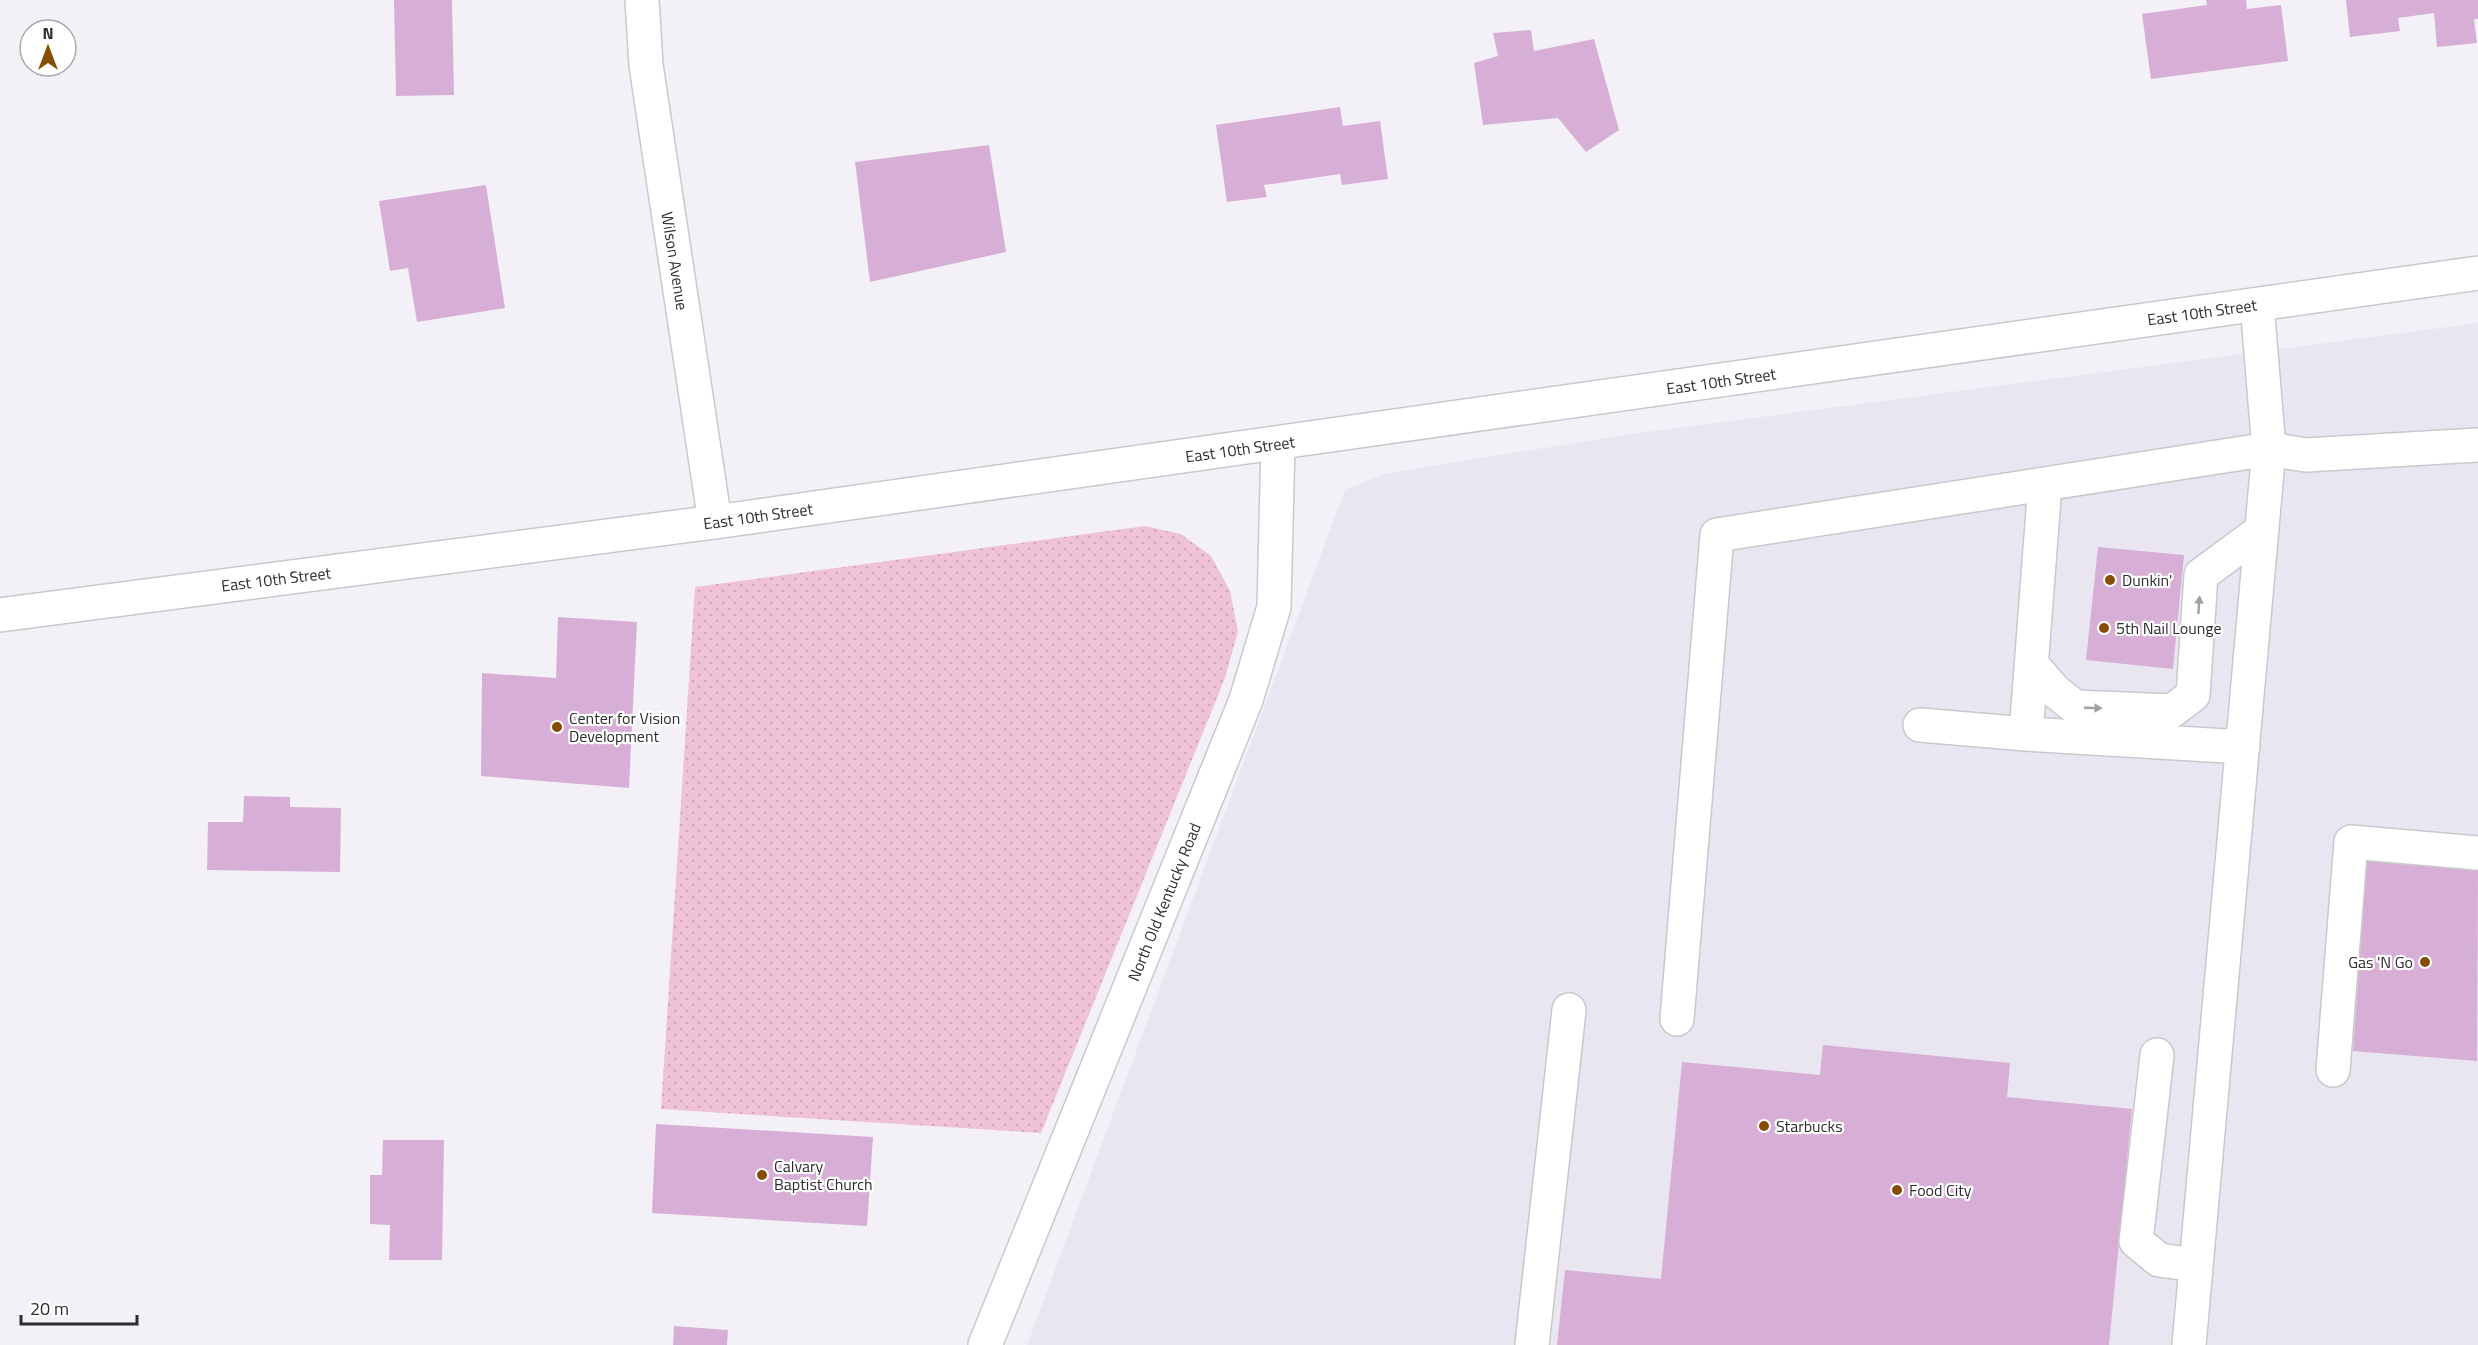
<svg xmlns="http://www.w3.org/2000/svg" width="2478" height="1345" viewBox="0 0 2478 1345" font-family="'Titillium Web',sans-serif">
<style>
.built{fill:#e9e5f1}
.grass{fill:url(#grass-dots)}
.building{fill:#d7afd6}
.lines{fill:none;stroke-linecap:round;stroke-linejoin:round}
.minor-casing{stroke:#cac8cd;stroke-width:36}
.major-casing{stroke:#cac8cd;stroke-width:36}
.minor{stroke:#fff;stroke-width:33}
.major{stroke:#fff;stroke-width:33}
.oneway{fill:#a0a0a1}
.poi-dot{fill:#864c03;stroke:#fff;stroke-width:2}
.labels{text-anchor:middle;stroke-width:4.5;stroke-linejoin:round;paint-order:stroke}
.street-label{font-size:16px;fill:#2d2c2e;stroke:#fff}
.poi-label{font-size:16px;fill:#2d2c2e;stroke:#fff;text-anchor:start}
</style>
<defs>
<pattern id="grass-dots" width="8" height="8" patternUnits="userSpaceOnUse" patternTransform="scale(1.5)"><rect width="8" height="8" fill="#f0c2d6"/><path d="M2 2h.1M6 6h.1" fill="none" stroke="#cea7b8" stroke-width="1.8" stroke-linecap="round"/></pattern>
</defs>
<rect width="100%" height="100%" fill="#f3f1f7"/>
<path class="built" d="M2478 323V1345H1027L1345 490 1383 474 1624 435Z"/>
<path class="grass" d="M1145 526 1181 534 1211 556 1230 591 1238 631 1225 678 1041 1133 661 1109 695 587Z"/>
<path class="building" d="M394 0H452L454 95 396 96Z
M2206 0H2246L2247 9 2281 5 2288 61 2151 79 2142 14 2207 5Z
M2346 0H2478V19H2474L2477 43 2437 47 2434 13 2398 18 2400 31 2350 37Z
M1531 30 1534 51 1594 39 1619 130 1586 152 1558 118 1483 125 1474 63 1498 56 1493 33Z
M1340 107 1343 126 1380 121 1388 179 1342 185 1340 174 1264 185 1267 197 1227 202 1216 125Z
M989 145 1006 252 870 282 855 162Z
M486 185 505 308 417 322 408 268 390 271 379 201Z
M2098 547 2184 555 2173 669 2086 660Z
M558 617 637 622 629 788 481 776 482 673 556 678Z
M244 796 290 797V807L341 808 340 872 207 870 208 822H243Z
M2367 861 2478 871 2477 1061 2353 1051Z
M1823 1045 2010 1063 2007 1097 2132 1109 2109 1345H1557L1565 1270 1661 1279 1682 1062 1820 1075Z
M656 1124 873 1137 867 1226 652 1213Z
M383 1140H444L442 1260H389L390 1225 370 1224V1175H382Z
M674 1326 728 1330 727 1345H673Z"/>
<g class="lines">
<defs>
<path id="minor" d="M642 0 646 65 715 522
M2045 484 2026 734 2243 747
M2032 665 2055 691 2075 707 2172 711 2193 695 2201 575 2262 530
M1920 725 2026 734
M1677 1019 1717 535 2269 449 2306 455 2478 445
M2157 1055 2136 1241 2159 1260 2196 1265
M2333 1070 2351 842 2478 853
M985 1345 1246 700 1274 607 1278 444
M1532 1345 1569 1010
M2189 1345 2269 449 2257 305"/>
<path id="major" d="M0 615 715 522 2478 273"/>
</defs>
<use href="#minor" class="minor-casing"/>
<use href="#major" class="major-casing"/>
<use href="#minor" class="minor"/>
<use href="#major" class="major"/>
</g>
<defs><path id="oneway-solid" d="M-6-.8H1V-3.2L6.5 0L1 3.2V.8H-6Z" transform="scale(1.5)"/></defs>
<g class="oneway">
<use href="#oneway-solid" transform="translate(2199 605) rotate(-86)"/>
<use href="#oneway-solid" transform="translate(2093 708) rotate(2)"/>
</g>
<g class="poi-dot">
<circle cx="2110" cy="580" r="6"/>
<circle cx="2104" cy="628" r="6"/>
<circle cx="557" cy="727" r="6"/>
<circle cx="2425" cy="962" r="6"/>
<circle cx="1764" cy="1126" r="6"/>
<circle cx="762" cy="1175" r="6"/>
<circle cx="1897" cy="1190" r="6"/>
</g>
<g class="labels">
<g class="street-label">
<text transform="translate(675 261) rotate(81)" y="6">Wilson Avenue</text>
<text transform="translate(2202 312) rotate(-8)" y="6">East 10th Street</text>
<text transform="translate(1721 381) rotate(-8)" y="6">East 10th Street</text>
<text transform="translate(1240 449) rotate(-8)" y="6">East 10th Street</text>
<text transform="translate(758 516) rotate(-8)" y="6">East 10th Street</text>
<text transform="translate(276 579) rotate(-7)" y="6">East 10th Street</text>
<text transform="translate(1164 902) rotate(-68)" y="6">North Old Kentucky Road</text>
</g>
<g class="poi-label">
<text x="2122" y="586">Dunkin'</text>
<text x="2116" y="634">5th Nail Lounge</text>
<text x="569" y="724">Center for Vision<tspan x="569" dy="18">Development</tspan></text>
<text x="2413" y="968" text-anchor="end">Gas 'N Go</text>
<text x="1776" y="1132">Starbucks</text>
<text x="774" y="1172">Calvary<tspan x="774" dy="18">Baptist Church</tspan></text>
<text x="1909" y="1196">Food City</text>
</g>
</g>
<g transform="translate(48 48)"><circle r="28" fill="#ffffff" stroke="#ababab" stroke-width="1.5"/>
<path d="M0-4.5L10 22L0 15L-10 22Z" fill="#864c03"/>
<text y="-9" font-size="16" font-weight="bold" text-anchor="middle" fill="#2d2c2e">N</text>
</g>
<path d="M21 1315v9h116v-9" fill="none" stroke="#2d2c2e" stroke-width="3"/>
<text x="30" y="1315" font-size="18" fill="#2d2c2e" stroke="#ffffff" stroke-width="4.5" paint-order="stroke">20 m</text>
</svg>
